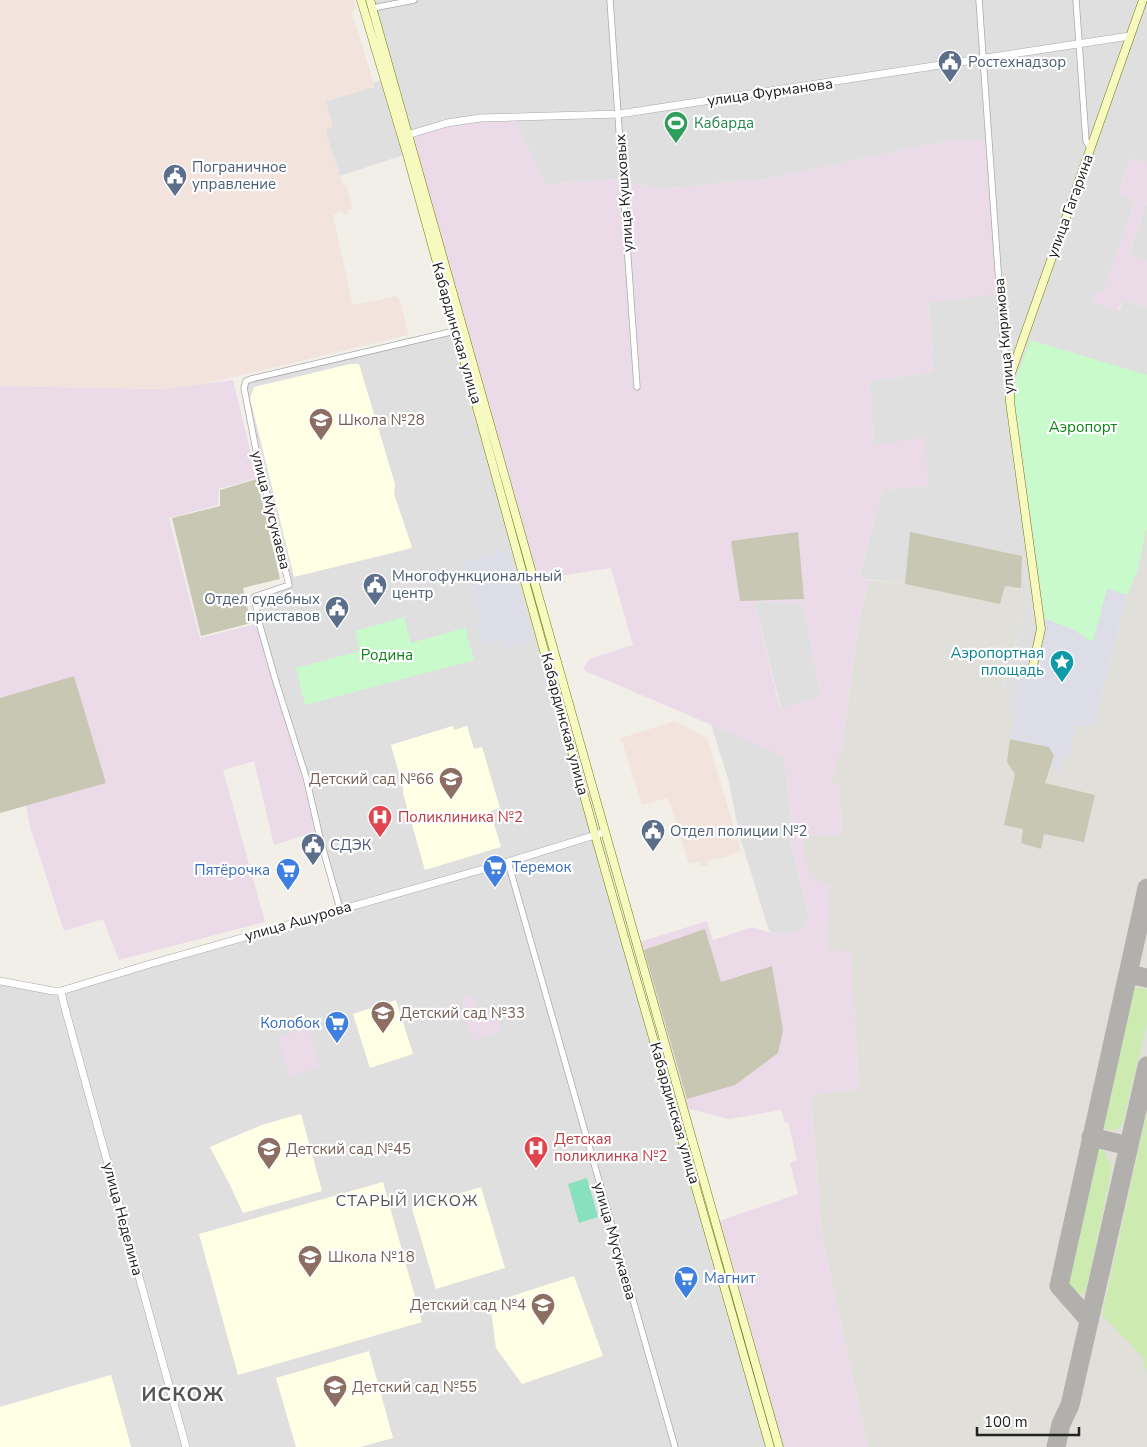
<svg xmlns="http://www.w3.org/2000/svg" width="1147" height="1447" viewBox="0 0 1147 1447" font-family="'Nunito Sans',sans-serif">
<style>
.residential{fill:#e0dfdf;fill-rule:evenodd}
.industrial{fill:#ebdbe8;fill-rule:evenodd}
.education{fill:#ffffe5}
.military{fill:#f3e3dd}
.airport{fill:#e1dfda}
.construction{fill:#c7c7b4}
.grass{fill:#cdebb0}
.park{fill:#c8facc}
.pitch{fill:#88e0be}
.plaza{fill:#dddde8}
.lines{fill:none;stroke-linecap:round;stroke-linejoin:round}
.taxiway{stroke:#b1b0ac;stroke-width:19}
.minor-casing{stroke:#a9a9a9;stroke-width:7}
.tertiary-casing{stroke:#a9a9a9;stroke-width:8}
.secondary-casing{stroke:#707d05;stroke-width:9}
.minor{stroke:#fff;stroke-width:5.5}
.tertiary{stroke:#fff;stroke-width:7}
.secondary{stroke:#f7fabf;stroke-width:8}
.labels{text-anchor:middle;stroke-width:4.5;stroke-linejoin:round;paint-order:stroke}
.service-label{font-size:15px;fill:#4e5e75;stroke:#fff;text-anchor:start}
.street-label{font-size:15px;fill:#222;stroke:#fff}
.leisure-label{font-size:15px;fill:#27864d;stroke:#fff;text-anchor:start}
.education-label{font-size:15px;fill:#785e54;stroke:#fff;text-anchor:start}
.park-label{font-size:15px;fill:#0c8416;stroke:#fff}
.culture-label{font-size:15px;fill:#0d838f;stroke:#fff;text-anchor:end}
.health-label{font-size:15px;fill:#be3a42;stroke:#fff;text-anchor:start}
.shop-label{font-size:15px;fill:#366cbe;stroke:#fff;text-anchor:start}
.neighbourhood-label{font-size:16px;letter-spacing:1px;fill:#555;stroke:#fff}
.district-label{font-size:20px;font-weight:bold;letter-spacing:1px;fill:#555;stroke:#fff}
</style>
<rect width="100%" height="100%" fill="#f2efe9"/>
<path class="residential" d="M370 0H1147V162L1130 159 1118 194 1135 201 1103 293 1119 311 1123 299 1147 307V527L1137 571 1068 759 1012 713 1006 711 1002 689 1020 629 1026 600 1021 588 905 584 859 578 883 489 928 486 874 445 869 381 933 372 929 303 977 141 958 140 927 145 767 179 661 189 612 179 545 185 531 152 523 141 516 117 409 135Z
M385 79 407 154 340 176 327 137 325 101 374 87 373 83Z
M1147 202V261L1129 254Z
M456 331 770 1447H360L393 1437 276 1378 296 1447H131L111 1375 0 1407V981L53 991 340 909 254 597 289 585 244 394 246 381ZM254 387 395 484 394 494 412 547ZM452 726 454 730 475 750 482 748 499 808 490 811 403 793V787L391 745ZM300 1114 229 1183 210 1147 262 1125ZM481 1188 436 1289 412 1208Z
M761 601 803 604 821 696 781 709 755 603Z
M711 724 784 755 791 817 788 832 809 916 804 929 779 935 769 931 739 834 729 782Z"/>
<path class="industrial" d="M516 117 523 141 531 152 545 185 612 179 661 189 767 179 927 145 958 140 977 141 989 139 1000 293 929 303 933 372 869 381 874 445 925 437 928 486 883 489 859 578 869 580 859 621 842 748 833 779 839 785 842 835 805 836 847 874 859 1090 811 1095 822 1236 868 1447H779L636 943 707 921 713 940 752 927 779 935 804 929 809 916 788 832 791 817 784 756 583 670 589 659 633 645 611 568 534 580 409 135 447 123ZM761 601 803 604 821 696 780 709 755 603ZM689 1109 729 1119 781 1110 785 1123 788 1122 797 1160 790 1163 798 1194 719 1221 691 1124Z
M1130 159 1147 162V202L1129 254 1147 261V307L1123 299 1118 311 1092 302 1097 291 1103 293 1135 201 1118 194Z
M233 380 257 478 219 489 218 505 169 518 200 638 256 624 295 748 315 832 274 845 254 761 223 770 265 922 119 960 103 919 64 931 30 827 26 805 106 783 74 676 0 698V386L164 389Z
M473 995 478 1012 495 1008 502 1032 472 1040 461 998Z
M309 1028 320 1067 289 1077 278 1037Z"/>
<path class="education" d="M350 364H359L395 484 394 494 412 548 294 577 250 398 254 387Z
M453 726 454 730 467 726 474 749 482 747 500 808 490 811 501 847 425 870 403 793V787L391 745Z
M396 1000 413 1054 370 1068 353 1014Z
M301 1114 322 1191 243 1213 229 1183 210 1147 262 1125Z
M383 1182 422 1322 238 1375 199 1234Z
M481 1187 505 1268 436 1289 412 1208Z
M574 1276 603 1356 522 1384 496 1348 490 1303Z
M369 1351 393 1438 360 1447H296L276 1378Z
M111 1375 131 1447H0V1407Z"/>
<path class="military" d="M0 0H354L356 8 352 13 375 87 326 101 333 127 327 129V137L343 185H346L353 208 348 211V214H343L342 211 333 215 352 302 356 305 396 296 400 299 408 335 238 376 196 385 164 389 0 386Z
M675 721 707 738 741 851 726 857 707 861 708 865 701 867 699 861 689 864 668 798 642 805 621 738Z"/>
<path class="airport" d="M1147 527V1447H868L822 1236 811 1095 859 1089 851 953 827 949 830 884H822L809 871 803 849 804 836 842 834 839 785 831 780 842 748 859 621 869 580 905 584 1000 603 1005 586 1021 588 1026 600 1020 629 1002 688 1010 691 1006 711 1076 726H1094L1127 595 1137 571Z"/>
<path class="construction" d="M257 479 280 579 243 588 251 623 201 636 172 518 220 506V490Z
M798 532 804 599 740 601 731 541Z
M910 532 1022 556 1021 588 1005 586 1000 604 905 584Z
M74 676 106 783 0 813V698Z
M1010 739 1049 747 1054 755 1045 783 1095 795 1084 842 1044 834 1041 849 1021 843 1023 829 1004 825 1015 774 1007 762Z
M705 929 721 982 772 966 783 1030 778 1053 735 1085 687 1099 644 950Z"/>
<path class="grass" d="M1134 987 1147 989V1022L1122 1125C1116 1132 1111 1130 1102 1128Z
M1147 1111V1374L1143 1357 1102 1315Z
M1098 1147 1104 1151 1112 1168 1086 1290 1084 1294C1075 1296 1072 1289 1068 1282Z"/>
<path class="park" d="M1030 340 1147 375V527L1137 571 1127 595 1107 589 1094 641 1089 640 1072 629 1045 619 1014 394 1016 380Z
M404 617 411 643 465 628 474 660 305 705 296 668 360 651 355 631Z"/>
<path class="pitch" d="M587 1178 598 1217 579 1223 568 1184Z"/>
<path class="plaza" d="M508 550 532 641 503 649 500 639 483 644 477 622 480 621 464 562Z
M1107 589 1127 595 1094 726H1076L1068 759 1063 758 1060 771 1051 769 1054 755 1049 747 1010 739 1016 714 1012 713 1036 618 1045 619 1072 629 1089 640 1093 641Z"/>
<g class="lines">
<path class="taxiway" d="M1129 974 1147 978
M1091 1137 1129 1146
M1089 1320 1059 1286 1147 888
M1056 1447 1061 1424 1070 1405 1147 1066"/>
<defs>
<path id="minor" d="M610 0 637 387
M979 0 1003 341 1010 376
M1076 0 1086 141 1090 148
M373 8 414 0
M508 862 675 1447
M340 909 321 842 306 777 276 682 260 626 254 597 289 585 256 450 244 388 246 381 251 379 459 330"/>
<path id="tertiary" d="M404 136 447 123 480 118 619 114 1130 36
M0 981 53 991H61L150 964 508 862 605 832
M61 991 63 1001 186 1447"/>
<path id="secondary" d="M361 0 407 154 595 835 770 1447
M370 0 779 1447
M1032 670 1041 629 1010 402V376L1143 0"/>
</defs>
<use href="#minor" class="minor-casing"/>
<use href="#tertiary" class="tertiary-casing"/>
<use href="#secondary" class="secondary-casing"/>
<use href="#minor" class="minor"/>
<use href="#tertiary" class="tertiary"/>
<use href="#secondary" class="secondary"/>
</g>
<defs>
<symbol id="civic-pin" viewBox="-11 -11 22 30"><path d="M0 17L-7.5 6A9.5 9.5 0 1 1 7.5 6Z" fill="#5c6f8a" stroke="#fff"/><path d="M-.6-6.5H3V-4.5H.6V-3L4-1V1h2V6H-6V1h2V-1L-.6-3ZM-1.2 2.5V6h2.4V2.5Z" fill="#fff"/></symbol>
<symbol id="stadium-pin" viewBox="-11 -11 22 30"><path d="M0 17L-7.5 6A9.5 9.5 0 1 1 7.5 6Z" fill="#2e9e5b" stroke="#fff"/><path d="M0-5a6.5 5 0 1 0 0 10a6.5 5 0 1 0 0-10ZM-3.5-1.8h7v3.6h-7Z" fill="#fff"/></symbol>
<symbol id="school-pin" viewBox="-11 -11 22 30"><path d="M0 17L-7.5 6A9.5 9.5 0 1 1 7.5 6Z" fill="#8d6e63" stroke="#fff"/><path d="M0-5L7-2L0 1L-7-2ZM-4 1L0 2.5L4 1V4Q0 6-4 4Z" fill="#fff"/></symbol>
<symbol id="sight-pin" viewBox="-11 -11 22 30"><path d="M0 17L-7.5 6A9.5 9.5 0 1 1 7.5 6Z" fill="#0f9aa8" stroke="#fff"/><path d="M0-6L1.8-2.2L6-1.7L2.9 1.2L3.7 5.4L0 3.3L-3.7 5.4L-2.9 1.2L-6-1.7L-1.8-2.2Z" fill="#fff"/></symbol>
<symbol id="hospital-pin" viewBox="-11 -11 22 30"><path d="M0 17L-7.5 6A9.5 9.5 0 1 1 7.5 6Z" fill="#e0444e" stroke="#fff"/><path d="M-5-5h3v3.5h4V-5h3V5h-3V1.5h-4V5h-3Z" fill="#fff"/></symbol>
<symbol id="supermarket-pin" viewBox="-11 -11 22 30"><path d="M0 17L-7.5 6A9.5 9.5 0 1 1 7.5 6Z" fill="#3f7fe0" stroke="#fff"/><path d="M-6-5.5h2.5l.6 2H6L4.5 2H-2.5L-4.4-4H-6ZM-1.5 3.2a1.3 1.3 0 1 0 .1 0ZM3 3.2a1.3 1.3 0 1 0 .1 0Z" fill="#fff"/></symbol>
</defs>
<g fill-rule="evenodd">
<use href="#civic-pin" x="936" y="48" width="28" height="38"/>
<use href="#stadium-pin" x="662" y="109" width="28" height="38"/>
<use href="#civic-pin" x="161" y="162" width="28" height="38"/>
<use href="#school-pin" x="307" y="406" width="28" height="38"/>
<use href="#civic-pin" x="361" y="571" width="28" height="38"/>
<use href="#civic-pin" x="323" y="594" width="28" height="38"/>
<use href="#sight-pin" x="1048" y="648" width="28" height="38"/>
<use href="#school-pin" x="437" y="765" width="28" height="38"/>
<use href="#hospital-pin" x="366" y="803" width="28" height="38"/>
<use href="#civic-pin" x="639" y="817" width="28" height="38"/>
<use href="#civic-pin" x="299" y="831" width="28" height="38"/>
<use href="#supermarket-pin" x="481" y="853" width="28" height="38"/>
<use href="#supermarket-pin" x="274" y="856" width="28" height="38"/>
<use href="#school-pin" x="369" y="999" width="28" height="38"/>
<use href="#supermarket-pin" x="323" y="1009" width="28" height="38"/>
<use href="#hospital-pin" x="522" y="1134" width="28" height="38"/>
<use href="#school-pin" x="255" y="1135" width="28" height="38"/>
<use href="#school-pin" x="296" y="1243" width="28" height="38"/>
<use href="#supermarket-pin" x="672" y="1264" width="28" height="38"/>
<use href="#school-pin" x="529" y="1291" width="28" height="38"/>
<use href="#school-pin" x="321" y="1373" width="28" height="38"/>
</g>
<g class="labels">
<g class="service-label">
<text x="968" y="67">Ростехнадзор</text>
<text x="192" y="172">Пограничное<tspan x="192" dy="17">управление</tspan></text>
<text x="392" y="581">Многофункциональный<tspan x="392" dy="17">центр</tspan></text>
<text x="320" y="604" text-anchor="end">Отдел судебных<tspan x="320" dy="17">приставов</tspan></text>
<text x="670" y="836">Отдел полиции №2</text>
<text x="330" y="850">СДЭК</text>
</g>
<g class="street-label">
<text transform="translate(770 92) rotate(-8)" y="5">улица Фурманова</text>
<text transform="translate(624 193) rotate(-94)" y="5">улица Кушховых</text>
<text transform="translate(1070 206) rotate(-70)" y="5">улица Гагарина</text>
<text transform="translate(457 333) rotate(74)" y="5">Кабардинская улица</text>
<text transform="translate(1004 336) rotate(-95)" y="5">улица Киримова</text>
<text transform="translate(271 510) rotate(76)" y="5">улица Мусукаева</text>
<text transform="translate(565 724) rotate(75)" y="5">Кабардинская улица</text>
<text transform="translate(298 921) rotate(-16)" y="5">улица Ашурова</text>
<text transform="translate(675 1113) rotate(74)" y="5">Кабардинская улица</text>
<text transform="translate(123 1219) rotate(75)" y="5">улица Неделина</text>
<text transform="translate(615 1241) rotate(74)" y="5">улица Мусукаева</text>
</g>
<g class="leisure-label">
<text x="694" y="128">Кабарда</text>
</g>
<g class="education-label">
<text x="338" y="425">Школа №28</text>
<text x="434" y="784" text-anchor="end">Детский сад №66</text>
<text x="400" y="1018">Детский сад №33</text>
<text x="286" y="1154">Детский сад №45</text>
<text x="328" y="1262">Школа №18</text>
<text x="526" y="1310" text-anchor="end">Детский сад №4</text>
<text x="352" y="1392">Детский сад №55</text>
</g>
<g class="park-label">
<text x="1083" y="432">Аэропорт</text>
<text x="387" y="660">Родина</text>
</g>
<g class="culture-label">
<text x="1044" y="658">Аэропортная<tspan x="1044" dy="17">площадь</tspan></text>
</g>
<g class="health-label">
<text x="398" y="822">Поликлиника №2</text>
<text x="554" y="1144">Детская<tspan x="554" dy="17">поликлинка №2</tspan></text>
</g>
<g class="shop-label">
<text x="512" y="872">Теремок</text>
<text x="270" y="875" text-anchor="end">Пятёрочка</text>
<text x="320" y="1028" text-anchor="end">Колобок</text>
<text x="704" y="1283">Магнит</text>
</g>
<g class="neighbourhood-label">
<text x="407" y="1206">СТАРЫЙ ИСКОЖ</text>
</g>
<g class="district-label">
<text x="183" y="1401">ИСКОЖ</text>
</g>
</g>
<path d="M977 1427v8h102v-8" fill="none" stroke="#222222" stroke-width="2.5"/>
<text x="984" y="1427" font-size="15" fill="#222222" stroke="#ffffff" stroke-width="4" paint-order="stroke">100 m</text>
</svg>
